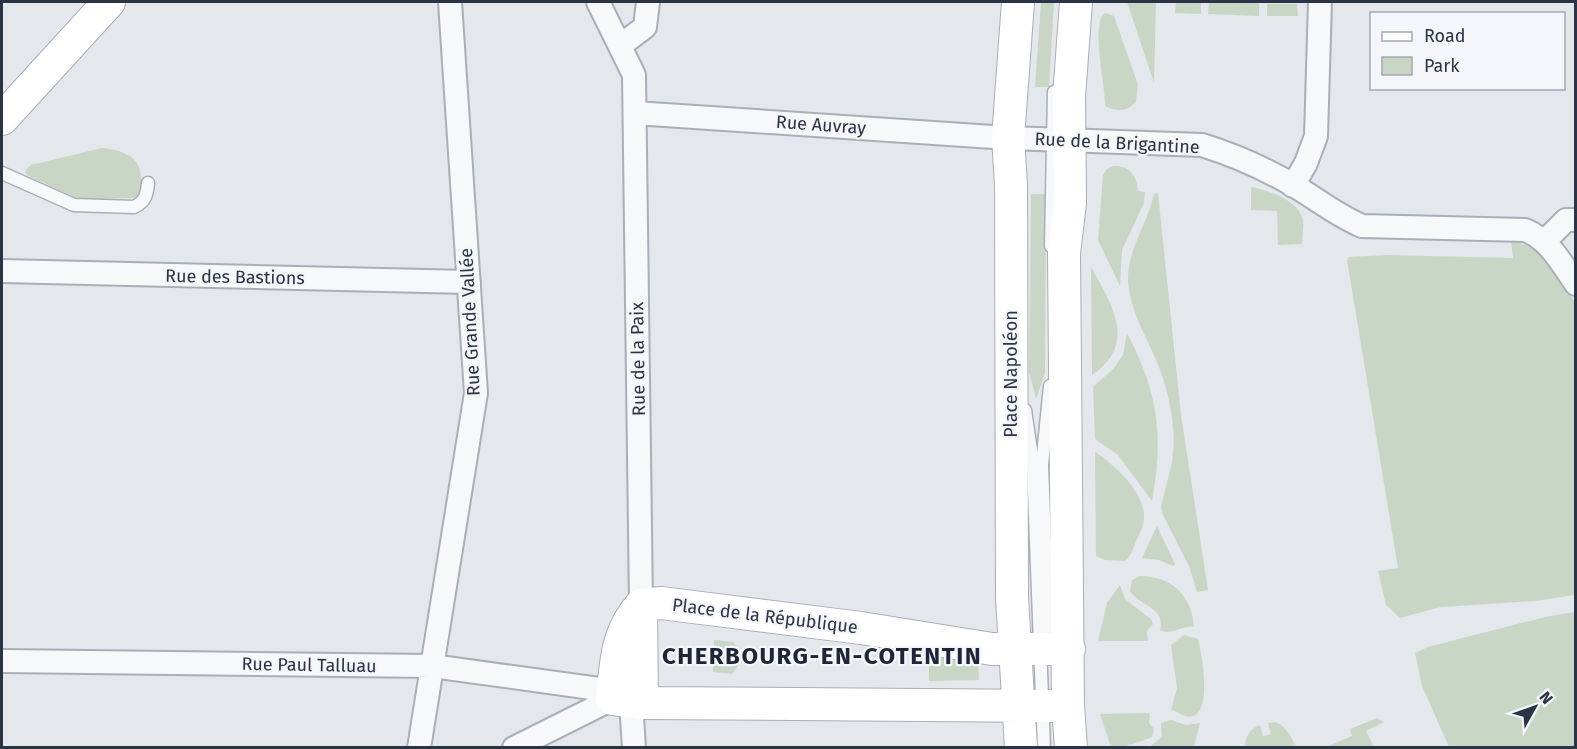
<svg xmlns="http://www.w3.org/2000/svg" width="1577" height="749" viewBox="0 0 1577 749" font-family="'Fira Sans',sans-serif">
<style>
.green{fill:#c9d6c5}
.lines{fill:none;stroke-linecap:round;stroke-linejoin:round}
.lane-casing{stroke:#a9aeb7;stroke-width:15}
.street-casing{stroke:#a9aeb7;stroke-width:26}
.secondary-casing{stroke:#a9aeb7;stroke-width:34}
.lane{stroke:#f7f8fa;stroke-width:12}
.street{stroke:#f7f8fa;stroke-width:22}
.secondary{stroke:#fff;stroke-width:32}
.labels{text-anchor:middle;stroke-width:4.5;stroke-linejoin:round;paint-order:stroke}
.street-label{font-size:18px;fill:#2b3445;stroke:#f4f6f9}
.district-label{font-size:24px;font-weight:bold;letter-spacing:1.5px;fill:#1d2536;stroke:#f4f6f9}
</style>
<rect width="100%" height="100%" fill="#e4e7ec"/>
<path class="green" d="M1041 2H1054L1049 87H1035Z
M1127 2H1156L1154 83Z
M1176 2H1201V14L1175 13Z
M1209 2 1259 3V16L1208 14Z
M1267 4H1297L1298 16H1267Z
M1105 13 1114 16 1138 85 1136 101C1128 112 1117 112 1105 106 1106 87 1090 22 1105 13Z
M102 148C123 150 142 157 141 180 141 188 141 192 137 198L78 199 27 175 25 171 31 165Z
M1113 166C1129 165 1137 175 1138 191L1145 192 1144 203 1122 250 1120 286 1098 240 1103 175 1107 169Z
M1251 187C1269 191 1298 199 1303 220 1304 227 1302 236 1302 244L1278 245 1277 211 1251 210Z
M1158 193 1181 415 1208 590 1197 592 1189 566 1163 515 1161 507C1164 492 1169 477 1172 462 1177 431 1170 396 1159 367 1148 339 1130 312 1128 281 1127 249 1148 223 1154 194Z
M1031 194H1046L1045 373 1036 399 1029 372Z
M1511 240 1540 251 1575 302V595L1535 601 1441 607 1400 618 1386 605 1378 571 1398 568 1347 260 1349 257 1387 255 1513 258Z
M1091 267C1112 305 1138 343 1092 375Z
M1127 333C1158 392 1164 435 1152 501L1118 455 1095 439 1093 387 1113 369 1123 355Z
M1095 452C1114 464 1142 490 1144 514 1145 523 1140 533 1136 541 1133 549 1131 556 1125 561L1105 560 1096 556Z
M1157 526 1175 564 1173 566 1159 560 1142 558Z
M1140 576C1171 576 1192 595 1194 627 1181 625 1172 636 1160 630 1166 607 1139 606 1130 591L1132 580Z
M1120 585 1125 599 1152 620 1153 624 1147 631 1148 641H1098L1107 603Z
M1575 612V747H1449L1422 686 1415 653 1428 647 1545 617Z
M1184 635 1198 639C1202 654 1212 710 1193 716 1183 719 1180 711 1171 710L1177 688 1171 645Z
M714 640 733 642 739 649 742 660 732 674 713 672Z
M929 654 978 660 979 680 929 681Z
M1150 713 1149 723 1154 729 1152 737C1139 742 1124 748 1111 747L1100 714Z
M1377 718 1384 722 1366 731 1374 747H1326L1352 736 1350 729Z
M1171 720 1186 725 1200 723 1194 747H1149L1162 737 1161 723Z
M1275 722C1287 727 1291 736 1296 747H1245C1246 736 1249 729 1260 725L1263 736 1271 734 1268 723Z"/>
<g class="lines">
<defs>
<path id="lane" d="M2 173 74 205 134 207C145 202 147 195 148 183
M1051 246 1054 92
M1025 410 1033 464 1044 748
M1049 647 1042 465 1050 386"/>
<path id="street" d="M598 2 634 75 641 605
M621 45 645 27 648 2
M635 113 1008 138 1202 145C1234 155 1264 168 1293 185 1317 199 1336 215 1362 226L1525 230C1550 240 1561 263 1576 284
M1293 186 1306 163 1316 136 1320 2
M1545 241 1566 220H1576
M2 271 469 282
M2 661 432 666 599 689 612 699 514 748
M631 702 634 748
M419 748 476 393 450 2"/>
<path id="secondary" d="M1018 2 1008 138 1011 185 1012 597 1021 748
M2 119 109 2
M641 605 642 703
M1068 706 642 703 612 699C616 664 616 632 641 605L661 603 861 628 992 649H1069
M1071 748 1068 706 1064 253 1070 203 1069 97 1076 2"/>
</defs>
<use href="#lane" class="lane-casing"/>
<use href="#street" class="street-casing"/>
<use href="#secondary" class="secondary-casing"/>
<use href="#lane" class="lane"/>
<use href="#street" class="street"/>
<use href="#secondary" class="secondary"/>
</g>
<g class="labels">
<g class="street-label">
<text transform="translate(821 125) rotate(4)" y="6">Rue Auvray</text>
<text transform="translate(1117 143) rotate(3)" y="6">Rue de la Brigantine</text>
<text transform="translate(235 277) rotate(1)" y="6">Rue des Bastions</text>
<text transform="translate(470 322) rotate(-93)" y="6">Rue Grande Vallée</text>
<text transform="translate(638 359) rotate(-91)" y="6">Rue de la Paix</text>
<text transform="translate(1011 374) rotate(-90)" y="6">Place Napoléon</text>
<text transform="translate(765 616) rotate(7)" y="6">Place de la République</text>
<text transform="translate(309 665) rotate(1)" y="6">Rue Paul Talluau</text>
</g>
<g class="district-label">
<text x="822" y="664">CHERBOURG-EN-COTENTIN</text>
</g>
</g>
<rect width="1577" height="749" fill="none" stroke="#2b3445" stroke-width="6"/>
<rect x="1370" y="12" width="195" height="78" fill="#f4f6f9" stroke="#a4a8b1" stroke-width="1.5"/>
<rect x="1382" y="32" width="30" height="9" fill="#ffffff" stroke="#a4a8b1" stroke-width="1.5"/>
<text x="1424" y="42" font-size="18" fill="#2b3445">Road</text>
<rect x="1382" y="57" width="30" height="18" fill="#c9d6c5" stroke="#a4a8b1" stroke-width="1.5"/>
<text x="1424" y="72" font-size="18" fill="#2b3445">Park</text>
<g transform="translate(1535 707) rotate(50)" stroke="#f4f6f9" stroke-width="4.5" paint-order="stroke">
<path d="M0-4.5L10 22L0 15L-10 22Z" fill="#2b3445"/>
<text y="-9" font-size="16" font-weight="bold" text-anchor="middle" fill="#2b3445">N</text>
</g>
</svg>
